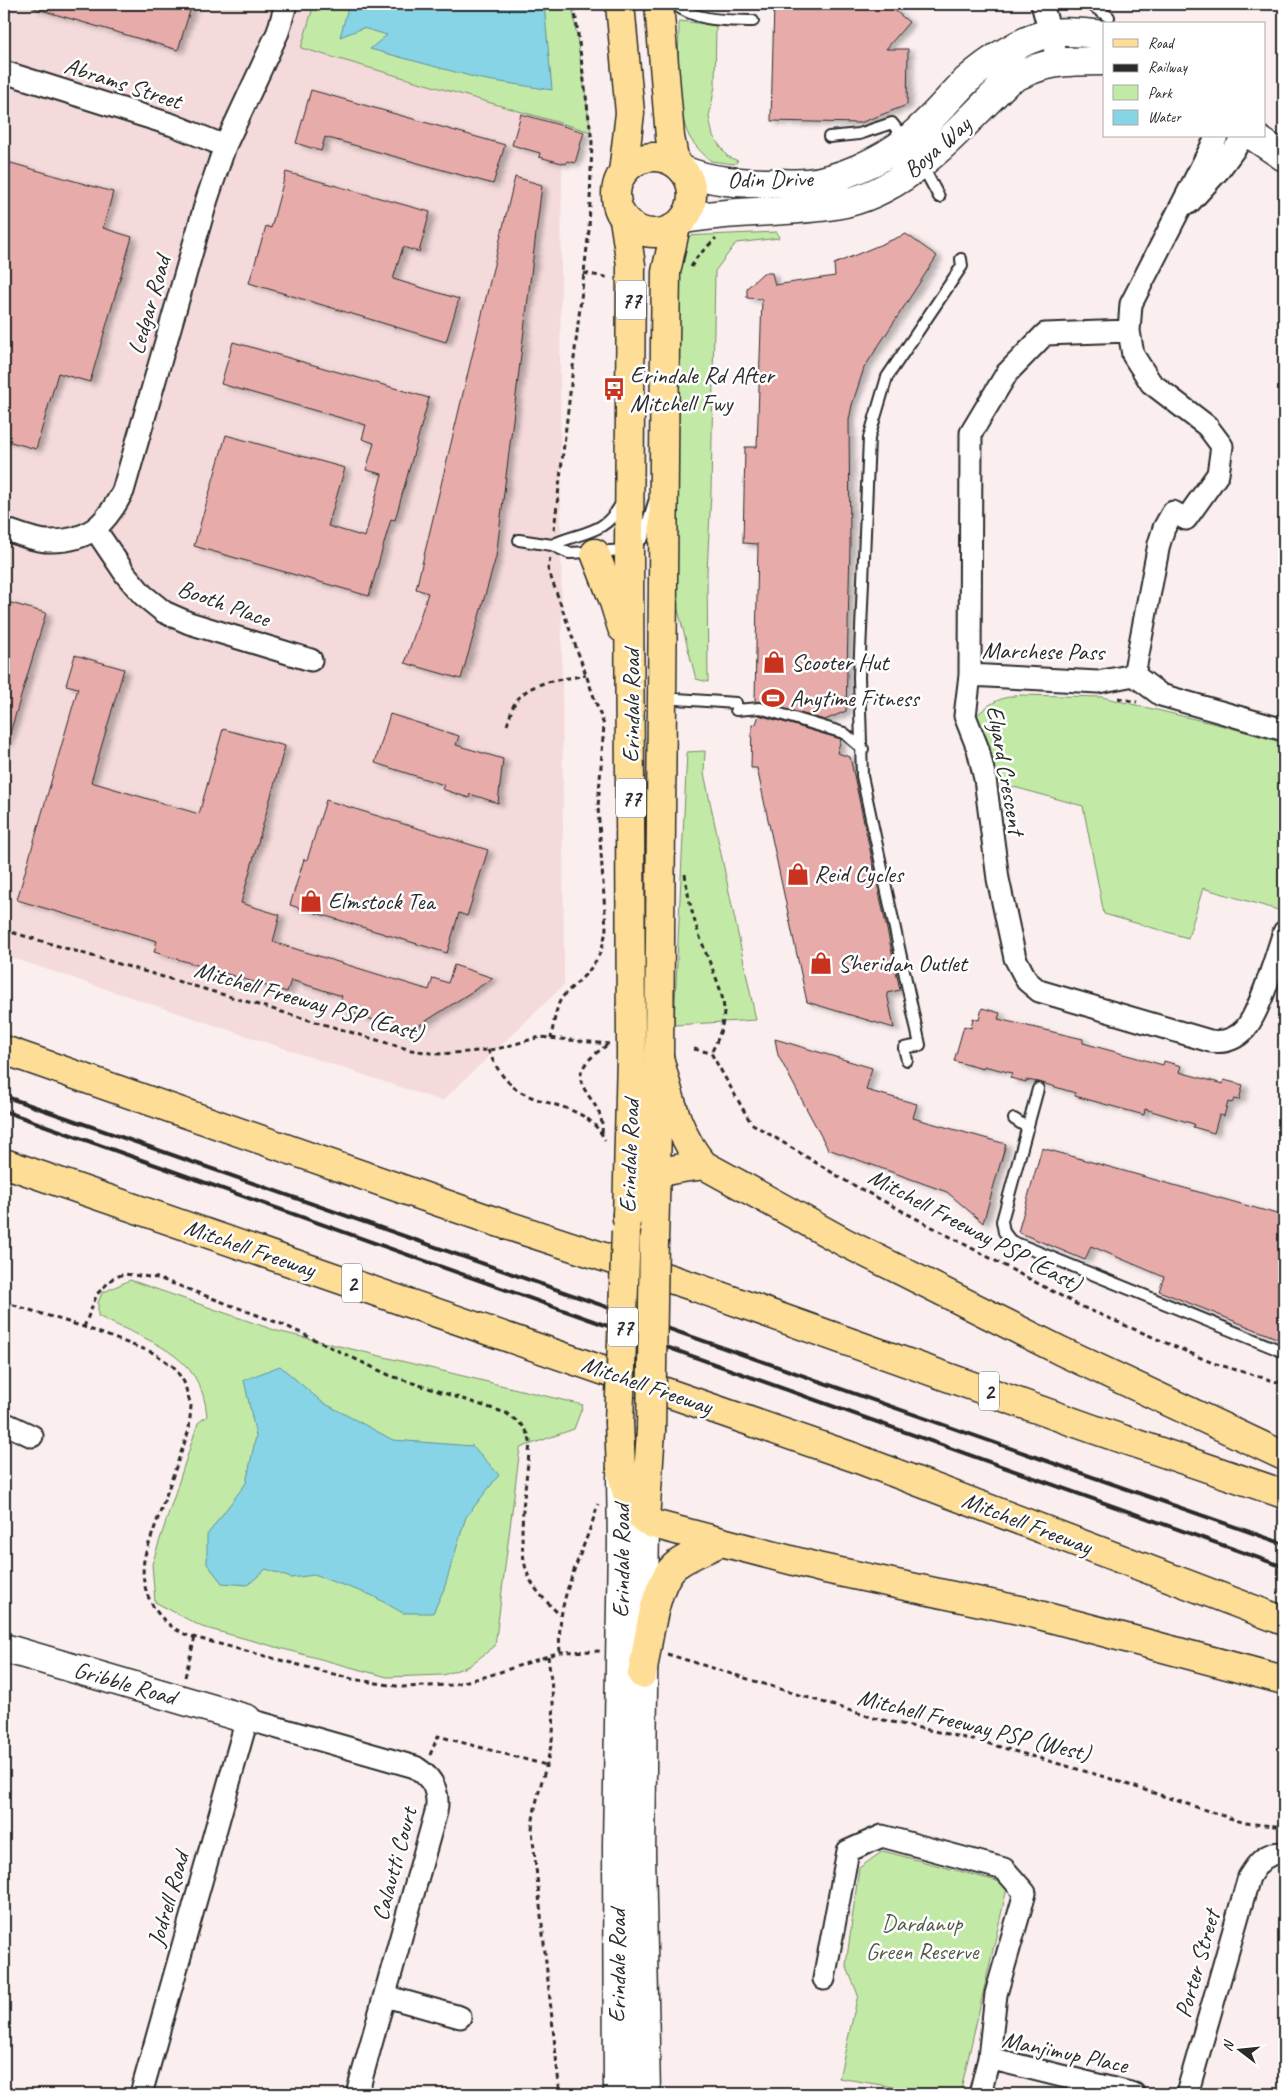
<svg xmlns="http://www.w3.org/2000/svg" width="1288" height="2098" viewBox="0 0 1288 2098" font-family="Caveat,sans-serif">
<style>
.built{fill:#f4dada}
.green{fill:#c2eaa6;stroke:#768a68}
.water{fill:#87d4e6;stroke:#62909b}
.building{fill:#e7acaa;stroke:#2b2b2b;filter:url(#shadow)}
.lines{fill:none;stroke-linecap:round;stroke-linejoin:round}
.lane-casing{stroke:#2b2b2b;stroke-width:14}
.street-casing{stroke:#2b2b2b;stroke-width:25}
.secondary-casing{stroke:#2b2b2b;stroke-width:31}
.primary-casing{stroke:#2b2b2b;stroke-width:31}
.highway-casing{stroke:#2b2b2b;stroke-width:31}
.path{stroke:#2b2b2b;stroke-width:3;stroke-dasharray:5 4;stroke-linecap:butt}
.lane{stroke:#fff;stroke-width:10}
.street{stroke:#fff;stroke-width:21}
.secondary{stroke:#fff;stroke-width:28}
.primary{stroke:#fede96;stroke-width:28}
.highway{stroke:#fede96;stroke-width:28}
.rail{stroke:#2b2b2b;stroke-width:4}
.primary-bridge-casing{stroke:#2b2b2b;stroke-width:31;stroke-linecap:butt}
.primary-bridge{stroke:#fede96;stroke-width:28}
.labels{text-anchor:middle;stroke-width:5;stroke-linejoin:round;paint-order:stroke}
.shield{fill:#fff;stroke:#6b6b6b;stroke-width:1}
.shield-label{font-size:22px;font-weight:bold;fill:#2b2b2b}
.street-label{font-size:24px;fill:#2b2b2b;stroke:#fff}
.poi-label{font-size:24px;fill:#2b2b2b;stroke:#fff;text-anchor:start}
.park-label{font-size:24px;fill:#515b4a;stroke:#fff}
</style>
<defs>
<filter id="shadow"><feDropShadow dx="5.5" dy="3" stdDeviation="2.5" flood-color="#0004"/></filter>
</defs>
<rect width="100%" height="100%" fill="#faeeee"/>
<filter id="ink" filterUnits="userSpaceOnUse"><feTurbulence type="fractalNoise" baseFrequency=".02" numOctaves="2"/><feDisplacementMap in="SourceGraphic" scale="10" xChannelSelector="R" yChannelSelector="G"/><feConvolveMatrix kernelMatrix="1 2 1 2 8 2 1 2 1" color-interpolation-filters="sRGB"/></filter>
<g filter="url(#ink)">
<path class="built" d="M4 4H545L562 170 560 372 564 985 442 1101 4 955Z"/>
<path class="green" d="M314 4H572L591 132 301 48Z
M679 21 716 25 715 86 709 117 713 136 727 156 738 161 734 164 711 161C703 154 696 147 690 138 674 108 679 55 679 21Z
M777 232 779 238 736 243 715 271 711 492 707 572 708 682 696 679 678 610 674 543 677 260 684 236Z
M1022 695 1102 697 1224 726 1284 743V889L1278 910 1203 888 1188 938 1104 914 1083 806 985 779 975 717C991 702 1000 697 1022 695Z
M705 751 704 773 756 1020 674 1025 687 752Z
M130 1280 277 1331 583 1405 574 1429 520 1448 495 1646 469 1666 443 1675 387 1677 202 1627 155 1602 152 1564 198 1423 207 1416C202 1352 146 1341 98 1316V1303L102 1293Z
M883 1851 1008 1884 960 2094H936L839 2078 858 1995 846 1965 859 1868Z"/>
<path class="water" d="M349 4H544L552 90 481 79 370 49 387 35 363 28 340 37Z
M280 1366 322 1402 393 1440 473 1446 499 1475 466 1517 444 1589 433 1613H403L371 1595 314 1575 291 1578 266 1569 248 1585 222 1583 207 1564V1535L246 1483 256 1436 244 1380Z"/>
<path class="building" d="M34 4H192L178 50 34 8Z
M774 4H887L909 22 886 49H908L907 105 860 123 771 121Z
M311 90 505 145 493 184 325 137 321 151 296 143Z
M521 114 584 132 575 163 567 161 566 164 539 157 540 153 512 145Z
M4 161 113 192 103 228 132 237 90 382 58 373 36 449 4 440Z
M286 172 430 212 419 252 403 247 393 279 459 299 446 342 249 283 266 226 271 228Z
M515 177 542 185 496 557 461 679 405 663 428 593 416 589Z
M906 234 937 256 864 368 852 405 849 420 850 545 846 711 825 720 755 701 758 544 743 543 745 447H757L762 299 747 298V288L763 273H772L775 285 835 276 834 264Z
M233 342 429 398 395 520 391 519 369 596 194 546 226 435 345 468 328 526 365 537 382 474 366 470 374 443 362 439 366 425 221 384Z
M4 601 46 613 7 743 4 742Z
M75 655 124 669 91 782 199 814 223 729 285 746 241 903 280 915 273 942 429 990 433 978 448 983 454 965 493 978 409 1032 338 1008 342 996 291 980 287 992 154 952 157 941 17 900 78 688 66 685Z
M390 714 459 736 456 745 503 759 498 803 470 794 469 798 442 789 444 785 375 763Z
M759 715 841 739 837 753 850 757 900 990 887 993 894 1028 807 1002 757 768H751L752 725 756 724Z
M326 800 488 850 467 916 459 913 447 953 290 905 304 859 307 860Z
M982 1008 1000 1013 998 1019 1083 1039V1043L1163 1065 1164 1061 1181 1066 1179 1072 1223 1084 1224 1080 1243 1085 1239 1100 1234 1099 1232 1103 1228 1102 1224 1116 1219 1115 1214 1133 1193 1127 1194 1124 1145 1109 1144 1115 1075 1096V1093L1039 1082 1026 1080V1082L1010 1078 1012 1073 984 1066 983 1069 954 1061 964 1026 971 1028 973 1018 979 1020Z
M775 1039 872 1068 866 1090 917 1104 913 1118 1006 1144 983 1223 947 1192 828 1149 778 1055Z
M1042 1148 1284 1216V1341L1159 1291 1164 1277 1091 1246 1085 1260 1018 1232Z"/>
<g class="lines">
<defs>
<path id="lane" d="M674 4C698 22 725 20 753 21
M1090 4 1109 17
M829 137 859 134 892 123 905 140
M922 165 939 197
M519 540 552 545 569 553 629 550 643 538 654 502
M552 545C581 531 605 536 622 502
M662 698 736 703
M736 710 760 708 844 733 863 749
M907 1060 904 1048 920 1045 862 776 859 677 869 438 887 377 962 266 961 259
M1038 1089 1002 1221 1004 1232 1011 1241 1284 1352
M1014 1119 1028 1128"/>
<path id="street" d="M1042 4 1058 61
M4 72 173 125 225 146
M1189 203 1219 170 1244 136
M1129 331 1045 334 1007 373 971 433 970 675 965 716 978 749 985 779 998 879 1015 958 1027 981 1039 991 1210 1041C1223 1043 1235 1040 1245 1029 1260 1012 1276 956 1284 932
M4 529C17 533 34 541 48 541 89 542 106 524 123 491L207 199 225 146 278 32 286 4
M95 529 126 575 143 595 164 612 189 623 311 660
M970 675 1098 682 1134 675 1161 695 1284 730
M1134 675 1159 544 1164 528 1173 512 1186 519 1218 474 1222 446 1207 426 1151 383 1133 355 1129 331 1131 304 1217 136
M4 1423 32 1436
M824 1979 848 1851 882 1836 1004 1869 1025 1893 996 1994 989 2058
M385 1996 460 2017
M141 2094 247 1719 415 1767C433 1778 440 1792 436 1812L357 2094
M980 2094 989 2058 1134 2094
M1187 2094 1249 1877C1258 1862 1266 1852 1284 1853"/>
<path id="secondary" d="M1253 136 1284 157
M683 170C712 182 741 183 772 183 784 183 796 184 807 183 839 180 881 161 907 140 929 123 946 101 966 81 987 62 1023 38 1051 33 1067 31 1089 33 1104 35
M684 219C734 210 785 213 835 205 908 193 957 130 1008 81 1043 61 1065 61 1104 61
M645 1520 641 1854 646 2094
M4 1648 247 1719
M618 2094 617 1846 622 1542 621 1477"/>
<path id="primary" d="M620 4 630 113 623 173
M659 4 670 137 675 163
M616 195a38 38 0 1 1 76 0a38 38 0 1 1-76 0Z
M624 219 631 265 629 550 631 1055 627 1219
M595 553 613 599 622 628
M654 1240 659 1057 665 342 666 272 676 226
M619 1423 621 1470
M645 1520 651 1431"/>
<path id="highway" d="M4 1050 488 1219 695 1287 1093 1429 1284 1494
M659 1057C669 1095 677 1135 704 1165L844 1242 1061 1351 1284 1456
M4 1163 853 1457 1284 1621
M627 1215C647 1168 658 1172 704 1165
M621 1470C626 1494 630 1512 653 1524L821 1568 1028 1612 1284 1680
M642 1674C648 1646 654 1582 676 1565 689 1555 707 1549 721 1542"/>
</defs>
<use href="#lane" class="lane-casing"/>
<use href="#street" class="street-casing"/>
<use href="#secondary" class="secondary-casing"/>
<use href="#primary" class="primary-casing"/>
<use href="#highway" class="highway-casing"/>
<path class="path" d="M691 267 697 257 716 238
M584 273 610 278
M554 530 589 230 592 142 574 4
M550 558 548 569 604 725 598 807 606 928C604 948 597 963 583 977 575 986 564 992 559 1003 555 1014 553 1027 551 1038
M1118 698 1137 702
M507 725C510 718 511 709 515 703 529 680 563 680 586 675
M685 874C688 898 694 923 703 945 710 966 724 990 724 1012 723 1027 718 1040 711 1053
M4 930 411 1050 438 1054 467 1052 497 1049 540 1037 609 1044
M694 1049 711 1053 751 1123 846 1181 1078 1305 1213 1363 1284 1384
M488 1050C495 1066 505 1083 521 1092 549 1108 587 1104 605 1140
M602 1133C607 1093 547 1084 609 1044
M4 1302 84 1327 154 1353 174 1367 184 1382 191 1406 189 1430 145 1555C137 1590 156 1623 189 1636L352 1679 402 1687 451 1685 488 1676 560 1652 600 1651
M84 1327 97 1294 113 1278 124 1274 158 1278 284 1325 391 1376 506 1413 523 1426 528 1434 530 1441C528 1478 512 1551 532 1583 539 1595 550 1605 560 1615
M560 1652C555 1596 584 1555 598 1504
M667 1654 874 1718 979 1741 1105 1777 1245 1823 1284 1827
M548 1656C551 1681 555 1707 553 1733 549 1766 534 1797 532 1830L560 2094
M185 1677 195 1637
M430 1755 438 1736 546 1765"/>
<use href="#lane" class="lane"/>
<use href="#street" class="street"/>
<use href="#secondary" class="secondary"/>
<use href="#primary" class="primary"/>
<use href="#highway" class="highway"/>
<path class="rail" d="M4 1096 1284 1544
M4 1111 1284 1567"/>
<defs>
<path id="primary-bridge" d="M619 1423 626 1231
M651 1431 654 1240"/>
</defs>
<use href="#primary-bridge" class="primary-bridge-casing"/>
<use href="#primary-bridge" class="primary-bridge"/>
</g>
</g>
<defs>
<symbol id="bus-bare" viewBox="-9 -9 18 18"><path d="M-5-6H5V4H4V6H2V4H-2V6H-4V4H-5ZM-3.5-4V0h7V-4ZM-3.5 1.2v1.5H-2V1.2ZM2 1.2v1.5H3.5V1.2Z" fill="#c8321e" stroke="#fff" stroke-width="2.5" paint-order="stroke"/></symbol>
<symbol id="shop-bare" viewBox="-9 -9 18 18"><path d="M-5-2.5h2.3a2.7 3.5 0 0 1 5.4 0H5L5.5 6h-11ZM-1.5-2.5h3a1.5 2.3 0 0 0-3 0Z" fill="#c8321e" stroke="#fff" stroke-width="2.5" paint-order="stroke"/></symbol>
<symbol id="stadium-bare" viewBox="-9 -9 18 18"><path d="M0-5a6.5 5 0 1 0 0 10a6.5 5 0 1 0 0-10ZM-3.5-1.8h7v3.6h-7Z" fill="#c8321e" stroke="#fff" stroke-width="2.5" paint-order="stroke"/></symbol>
</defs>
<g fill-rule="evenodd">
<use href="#bus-bare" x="598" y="373" width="32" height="32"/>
<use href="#shop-bare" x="758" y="646" width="32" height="32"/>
<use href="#stadium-bare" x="757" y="682" width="32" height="32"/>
<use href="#shop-bare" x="782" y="858" width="32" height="32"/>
<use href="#shop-bare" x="295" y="885" width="32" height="32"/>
<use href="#shop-bare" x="805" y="947" width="32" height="32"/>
</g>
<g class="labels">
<g class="shield">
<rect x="616" y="280.5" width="30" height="39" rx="4"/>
<rect x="616" y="778.5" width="30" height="39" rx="4"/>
<rect x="342" y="1263.5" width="20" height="39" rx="4"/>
<rect x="608" y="1307.5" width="30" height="39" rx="4"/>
<rect x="979" y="1371.5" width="20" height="39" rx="4"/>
</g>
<g class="shield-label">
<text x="631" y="308">77</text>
<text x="631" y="806">77</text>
<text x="352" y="1291">2</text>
<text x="623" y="1335">77</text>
<text x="989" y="1399">2</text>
</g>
<g class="street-label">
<text transform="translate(123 83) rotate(18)" y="8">Abrams Street</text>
<text transform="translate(937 147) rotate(-41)" y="8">Boya Way</text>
<text transform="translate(770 179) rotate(-1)" y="8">Odin Drive</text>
<text transform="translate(149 305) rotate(-74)" y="8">Ledgar Road</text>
<text transform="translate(224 603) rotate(20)" y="8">Booth Place</text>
<text transform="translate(1043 651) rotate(1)" y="8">Marchese Pass</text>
<text transform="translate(631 706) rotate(-90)" y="8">Erindale Road</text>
<text transform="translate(1006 770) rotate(80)" y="8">Elyard Crescent</text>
<text transform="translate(309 1001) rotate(16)" y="8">Mitchell Freeway PSP (East)</text>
<text transform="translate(629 1156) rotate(-88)" y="8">Erindale Road</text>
<text transform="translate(975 1230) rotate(28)" y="8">Mitchell Freeway PSP (East)</text>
<text transform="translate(250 1248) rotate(19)" y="8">Mitchell Freeway</text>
<text transform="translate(647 1385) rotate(19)" y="8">Mitchell Freeway</text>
<text transform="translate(1027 1523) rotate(21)" y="8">Mitchell Freeway</text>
<text transform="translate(621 1561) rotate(-90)" y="8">Erindale Road</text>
<text transform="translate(125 1683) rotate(16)" y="8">Gribble Road</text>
<text transform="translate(974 1725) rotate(14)" y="8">Mitchell Freeway PSP (West)</text>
<text transform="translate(394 1864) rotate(-75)" y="8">Calautti Court</text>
<text transform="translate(168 1899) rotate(-74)" y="8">Jodrell Road</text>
<text transform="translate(1197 1964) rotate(-74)" y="8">Porter Street</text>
<text transform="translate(617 1966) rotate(-90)" y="8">Erindale Road</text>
<text transform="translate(1065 2052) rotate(12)" y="8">Manjimup Place</text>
</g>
<g class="poi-label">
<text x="630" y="383">Erindale Rd After<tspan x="630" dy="28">Mitchell Fwy</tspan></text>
<text x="791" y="670">Scooter Hut</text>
<text x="790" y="706">Anytime Fitness</text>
<text x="814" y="882">Reid Cycles</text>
<text x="328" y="909">Elmstock Tea</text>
<text x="838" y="971">Sheridan Outlet</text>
</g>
<g class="park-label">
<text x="922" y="1931">Dardanup<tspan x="922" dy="28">Green Reserve</tspan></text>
</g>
</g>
<rect width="1288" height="2098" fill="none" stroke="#fff" stroke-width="20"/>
<rect x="10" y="10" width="1268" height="2078" fill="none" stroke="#2b2b2b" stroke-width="2" filter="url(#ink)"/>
<rect x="1103" y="22" width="162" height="115" fill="#ffffff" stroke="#aaaaaa"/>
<rect x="1113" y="39" width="25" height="8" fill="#fede96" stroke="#aaaaaa"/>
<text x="1148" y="48" font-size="15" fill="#2b2b2b">Road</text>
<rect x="1113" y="64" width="25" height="8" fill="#2b2b2b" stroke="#aaaaaa"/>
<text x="1148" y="72" font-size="15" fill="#2b2b2b">Railway</text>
<rect x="1113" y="85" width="25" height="15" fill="#c2eaa6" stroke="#aaaaaa"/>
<text x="1148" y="98" font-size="15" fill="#2b2b2b">Park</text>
<rect x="1113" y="110" width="25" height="15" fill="#87d4e6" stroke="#aaaaaa"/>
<text x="1148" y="122" font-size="15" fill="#2b2b2b">Water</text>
<g transform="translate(1240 2050) rotate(286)" stroke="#ffffff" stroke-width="4" paint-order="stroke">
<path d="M0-4L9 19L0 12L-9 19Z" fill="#2b2b2b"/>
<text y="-8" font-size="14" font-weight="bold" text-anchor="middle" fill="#2b2b2b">N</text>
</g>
</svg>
